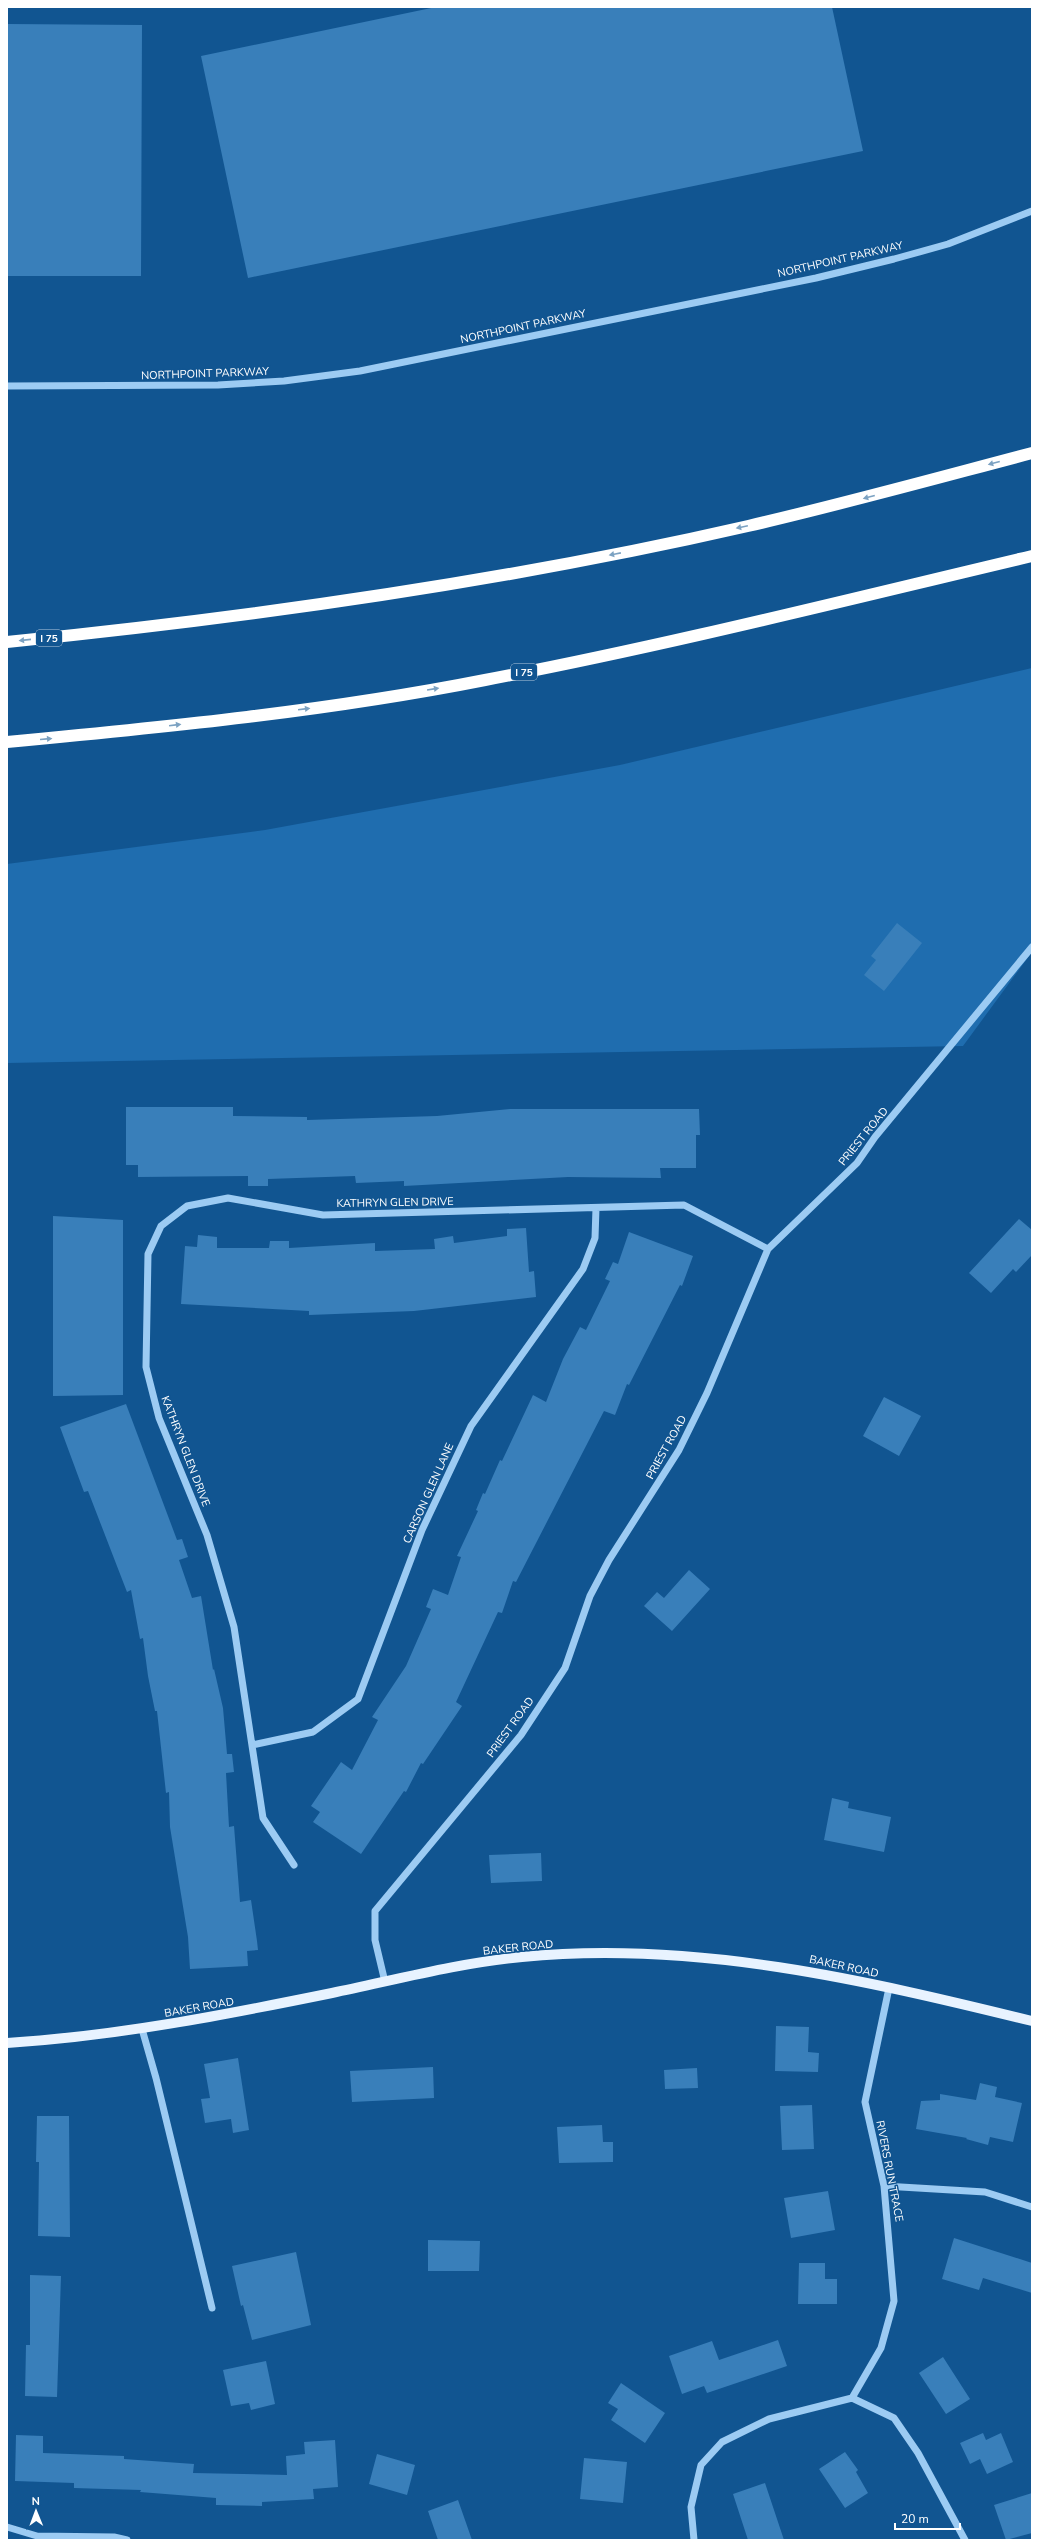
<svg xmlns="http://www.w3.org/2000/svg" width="1039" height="2547" viewBox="0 0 1039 2547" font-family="'Nunito Sans',sans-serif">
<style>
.green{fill:#1f6daf}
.building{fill:#397fba}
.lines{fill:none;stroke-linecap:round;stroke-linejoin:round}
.minor{stroke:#9ccbf3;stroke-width:7}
.major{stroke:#e8f3ff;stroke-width:10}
.highway{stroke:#fff;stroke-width:12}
.oneway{fill:#7ca2c2}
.labels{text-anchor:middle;stroke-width:3;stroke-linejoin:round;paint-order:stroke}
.shield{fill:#115591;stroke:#b8ccde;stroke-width:1}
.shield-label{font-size:10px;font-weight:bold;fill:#fff}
.street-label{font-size:11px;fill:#fff;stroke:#115591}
</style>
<rect width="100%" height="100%" fill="#115591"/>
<path class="green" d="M1032 668V952L963 1046 7 1063V864L265 830 620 765Z"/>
<path class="building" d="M436 7H832L863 151 248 278 201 56Z
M7 24 142 25 141 276H7Z
M897 923 922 943 884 991 864 975 876 960 871 956Z
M126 1107H233V1116L307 1117V1120L437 1116 510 1109H699L700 1135H696V1168H660L661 1178 568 1177 404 1186V1181L356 1183 355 1176 268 1179V1186H248V1176L138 1177V1165H126Z
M53 1216 123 1220V1395L53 1396Z
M1019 1219 1032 1230V1255L1016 1272 1013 1269 991 1293 969 1273Z
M526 1228 529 1272 534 1271 536 1297 414 1311 309 1315V1311L181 1304 185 1246 197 1247 198 1235 217 1237V1248H269L270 1241H289V1248L375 1243V1251L435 1249 434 1239 453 1236 454 1243 507 1236V1229Z
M629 1232 693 1256 682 1286 680 1285 629 1385 627 1384 615 1415 604 1411 516 1582 513 1581 502 1613 498 1612 456 1702 462 1706 423 1764 421 1763 406 1792 404 1791 361 1854 313 1822 320 1812 311 1806 341 1762 352 1770 378 1720 372 1717 406 1666 431 1609 426 1607 433 1589 448 1595 461 1557 457 1556 478 1511 476 1510 483 1493 485 1494 500 1460 502 1461 533 1395 546 1402 563 1359 580 1327 586 1330 610 1281 605 1279 613 1262 618 1264Z
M884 1397 921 1416 899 1456 863 1436Z
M126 1404 177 1540 182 1539 188 1557 179 1560 192 1598 201 1596 213 1670 214 1669 223 1708 227 1754H232L234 1772 226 1773 229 1827 234 1826 240 1902 251 1900 257 1941 258 1950 247 1951 248 1966 190 1969 188 1937 170 1827 169 1792 166 1793 157 1711H155L148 1676 143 1638 140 1639 131 1590 127 1592 88 1491 84 1492 60 1427Z
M689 1570 710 1589 672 1631 644 1606 657 1592 664 1598Z
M832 1798 849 1802 848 1808 891 1817 884 1852 824 1840Z
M541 1853 542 1881 491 1883 489 1855Z
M776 2026 809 2027 808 2052 819 2053 818 2072 775 2071Z
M238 2058 249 2130 233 2133 231 2119 205 2123 201 2099 210 2098 204 2064Z
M433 2067 434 2098 352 2102 350 2071Z
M697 2068 698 2088 665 2089 664 2070Z
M980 2083 997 2087 995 2097 1022 2103 1013 2142 990 2137 988 2145 966 2139 967 2138 916 2129 921 2101 940 2100V2094L976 2100Z
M812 2105 814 2149 782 2150 780 2106Z
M37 2116H69L70 2237 38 2236 39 2162H36Z
M602 2125 603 2142H613V2162L559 2163 557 2127Z
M828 2191 835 2230 791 2238 784 2198Z
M954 2238 1032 2263V2293L983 2278 979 2290 942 2279Z
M428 2240 480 2241 479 2271H428Z
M296 2252 311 2325 252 2340 243 2305 241 2306 232 2266Z
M799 2263H825V2279H837V2304H798Z
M30 2275 61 2276 57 2397 25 2396 26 2345H30Z
M778 2340 787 2366 707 2393 704 2386 682 2394 669 2356 712 2341 719 2360Z
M943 2357 970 2399 946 2414 919 2373Z
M266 2361 275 2404 251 2410 249 2403 231 2406 223 2370Z
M621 2383 665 2413 645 2443 611 2420 618 2409 608 2403Z
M983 2433 986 2440 1001 2433 1013 2462 987 2474 980 2459 970 2464 960 2443Z
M16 2435 43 2436V2453L124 2456V2459L194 2464 193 2473 287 2475 286 2456 305 2454 304 2442 335 2440 338 2487 313 2489 314 2499 262 2502V2506L216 2505V2498L140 2492 141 2490 74 2488V2483L15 2481Z
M845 2452 858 2470 856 2472 868 2493 845 2508 819 2469Z
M377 2454 415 2465 407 2495 369 2484Z
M584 2458 627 2462 623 2503 580 2499Z
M765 2483 784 2540H748L733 2494Z
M1032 2493V2533L1006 2540 994 2505Z
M458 2500 472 2540H438L428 2511Z"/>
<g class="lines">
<path class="minor" d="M7 386 218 385 284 381 360 371 816 278 894 259 948 244 1032 211
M252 1745 313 1732 358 1699 422 1530 471 1426 583 1269 595 1238 596 1208
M294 1865 263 1818 234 1627 207 1535 159 1418 146 1367 148 1254 161 1226 187 1206 228 1198 323 1215 684 1205 768 1249
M385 1982 375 1940V1911L521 1735 565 1668 590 1596 609 1560 679 1450 707 1393 768 1249 857 1163 875 1137 1032 947
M142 2029 156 2078 212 2308
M884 2186 985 2192 1032 2207
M852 2398 881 2348 894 2301 884 2186 865 2102 889 1988
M7 2527 37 2536 114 2537 127 2540
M694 2540 691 2507 701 2465 722 2442 769 2419 852 2398 894 2418 918 2453 965 2540"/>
<path class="major" d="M7 2043C117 2036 224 2015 332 1993 395 1980 458 1963 522 1957 695 1940 865 1980 1032 2021"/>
<path class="highway" d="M7 642C255 617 504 582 748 526 843 504 937 478 1032 453
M7 742C167 727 328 711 485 680 669 645 850 599 1032 556"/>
</g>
<defs><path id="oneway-solid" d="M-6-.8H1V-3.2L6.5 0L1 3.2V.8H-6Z"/></defs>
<g class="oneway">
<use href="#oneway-solid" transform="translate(994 463) rotate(165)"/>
<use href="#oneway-solid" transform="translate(869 497) rotate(165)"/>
<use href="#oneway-solid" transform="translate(742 527) rotate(168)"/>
<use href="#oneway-solid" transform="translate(615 554) rotate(169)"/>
<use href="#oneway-solid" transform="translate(25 640) rotate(174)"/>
<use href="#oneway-solid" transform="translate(433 689) rotate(-9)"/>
<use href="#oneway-solid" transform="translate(304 709) rotate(-7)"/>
<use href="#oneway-solid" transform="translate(175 725) rotate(-7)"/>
<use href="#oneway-solid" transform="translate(46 739) rotate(-5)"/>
</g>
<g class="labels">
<g class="shield">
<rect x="36" y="630" width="26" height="16" rx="3"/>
<rect x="511" y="664" width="26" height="16" rx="3"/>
</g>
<g class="shield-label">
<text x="49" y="642">I 75</text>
<text x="524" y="676">I 75</text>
</g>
<g class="street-label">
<text transform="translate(840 259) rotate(-13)" y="4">NORTHPOINT PARKWAY</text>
<text transform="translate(523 326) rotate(-12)" y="4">NORTHPOINT PARKWAY</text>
<text transform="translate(205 373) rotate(-2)" y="4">NORTHPOINT PARKWAY</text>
<text transform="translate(863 1136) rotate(-51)" y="4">PRIEST ROAD</text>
<text transform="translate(395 1202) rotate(-1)" y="4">KATHRYN GLEN DRIVE</text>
<text transform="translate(666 1447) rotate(-61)" y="4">PRIEST ROAD</text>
<text transform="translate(186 1451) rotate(69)" y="4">KATHRYN GLEN DRIVE</text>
<text transform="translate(428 1493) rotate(-66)" y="4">CARSON GLEN LANE</text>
<text transform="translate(510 1727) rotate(-54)" y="4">PRIEST ROAD</text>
<text transform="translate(518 1947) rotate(-6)" y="4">BAKER ROAD</text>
<text transform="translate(844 1966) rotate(12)" y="4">BAKER ROAD</text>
<text transform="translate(199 2007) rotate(-10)" y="4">BAKER ROAD</text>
<text transform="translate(890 2171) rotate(79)" y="4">RIVERS RUN TRACE</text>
</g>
</g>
<rect width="1039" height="2547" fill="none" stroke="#ffffff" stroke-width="16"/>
<g transform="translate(36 2511) rotate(359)" stroke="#115591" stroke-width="3" paint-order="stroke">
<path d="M0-3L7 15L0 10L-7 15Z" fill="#ffffff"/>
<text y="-6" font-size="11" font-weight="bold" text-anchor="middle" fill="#ffffff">N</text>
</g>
<path d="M895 2523v6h65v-6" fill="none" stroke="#ffffff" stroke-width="2"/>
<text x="901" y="2523" font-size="12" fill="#ffffff" stroke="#115591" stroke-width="3" paint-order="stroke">20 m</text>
</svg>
